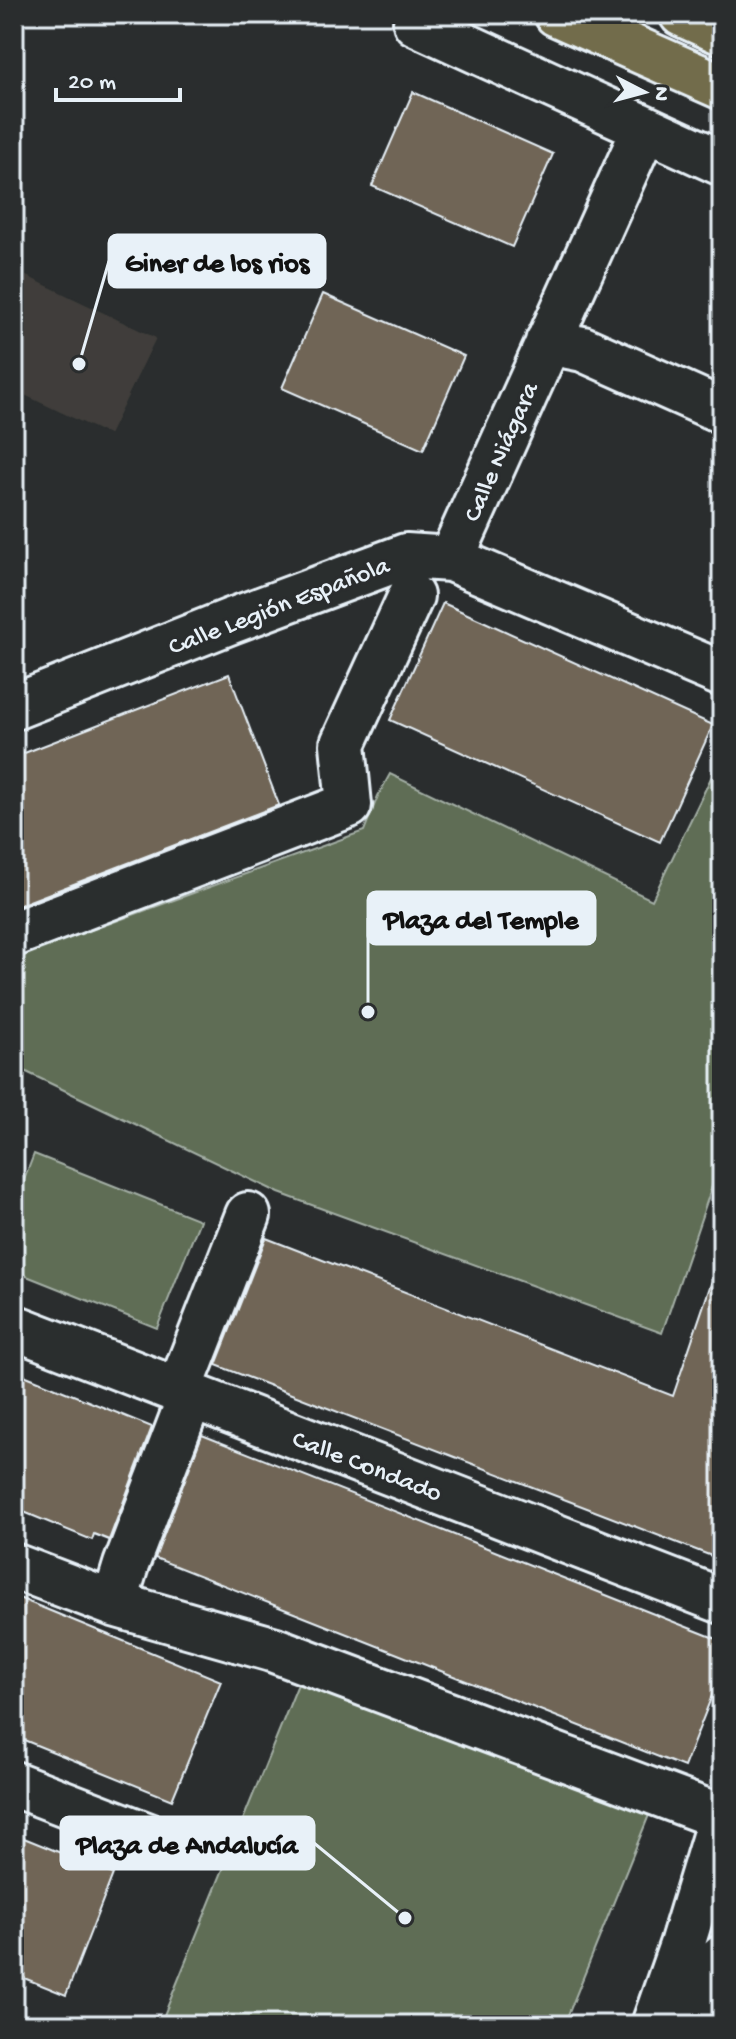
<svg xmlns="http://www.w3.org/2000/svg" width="736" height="2039" viewBox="0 0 736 2039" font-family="'Gochi Hand',sans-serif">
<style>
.built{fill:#3f3e3a}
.green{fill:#5f6d55;stroke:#a4afa6;stroke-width:2}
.building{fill:#6f6556;stroke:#e8f1f8;stroke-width:2}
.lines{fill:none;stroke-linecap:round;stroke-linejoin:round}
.minor-casing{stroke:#e8f1f8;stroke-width:50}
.major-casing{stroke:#e8f1f8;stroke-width:50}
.minor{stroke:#2a2d2e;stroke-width:44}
.major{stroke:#726c4b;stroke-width:44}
.labels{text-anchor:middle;stroke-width:6;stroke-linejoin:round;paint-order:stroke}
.street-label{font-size:26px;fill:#e8f1f8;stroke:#2a2d2e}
.leader{fill:none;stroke:#e8f1f8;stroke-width:3}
.callout-dot{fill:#e8f1f8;stroke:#2a2d2e;stroke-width:3}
.callout{fill:#e8f1f8;stroke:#e8f1f8;stroke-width:3}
.callout-label{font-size:28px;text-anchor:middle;font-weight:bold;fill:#111}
</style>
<rect width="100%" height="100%" fill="#2a2d2e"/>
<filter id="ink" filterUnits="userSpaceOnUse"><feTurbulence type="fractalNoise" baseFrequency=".0125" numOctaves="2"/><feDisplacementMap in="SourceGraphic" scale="16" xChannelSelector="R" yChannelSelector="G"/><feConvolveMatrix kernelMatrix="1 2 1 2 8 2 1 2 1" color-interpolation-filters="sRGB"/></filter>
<g filter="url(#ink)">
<path class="built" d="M14 270 156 338 109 435 14 390Z"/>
<path class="green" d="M722 755V1157L662 1333 279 1193 14 1066V958L364 831 378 796 390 774 652 900Z
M34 1154 200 1220 157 1328 14 1271V1206Z
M300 1679 651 1810 564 2025H160Z"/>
<path class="building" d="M413 92 553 154 512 247 372 186Z
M323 294 464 356 423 450 282 388Z
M443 603 713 725 660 842 390 720Z
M229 674 279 805 14 907V757Z
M266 1238 673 1396 716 1269 722 1270V1560L216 1365Z
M14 1371 152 1427 109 1540 94 1534 92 1540 14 1508Z
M202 1435 722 1641V1670L684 1767 155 1558Z
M14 1596 221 1681 172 1800 14 1736Z
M14 1834 113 1874 66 1995 14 1974Z"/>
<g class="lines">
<defs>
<path id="minor" d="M416 23 722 163
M548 342 583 349 722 411
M451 559 645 128
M14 707 231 621 406 556 451 559 722 674
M14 934 349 805 343 744 411 596
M14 1327 722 1601
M179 1391 248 1215
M14 1566 114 1604 272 1649 721 1817
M114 1604 126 1565 191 1395
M14 1784 172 1845
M654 2025 682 1945 722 1813
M698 2025 722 1958"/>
<path id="major" d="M557 14 722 87
M682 14 722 32"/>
</defs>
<use href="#minor" class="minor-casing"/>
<use href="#major" class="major-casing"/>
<use href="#minor" class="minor"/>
<use href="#major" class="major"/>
</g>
</g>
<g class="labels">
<g class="street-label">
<text transform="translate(499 451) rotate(-66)" y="9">Calle Niágara</text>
<text transform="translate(278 604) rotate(-21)" y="9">Calle Legión Española</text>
<text transform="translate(368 1464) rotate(21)" y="9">Calle Condado</text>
</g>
</g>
<path class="leader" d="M79 364L109 261M368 1012L368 918M405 1918L314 1843"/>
<g class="callout-dot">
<circle cx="79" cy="364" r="8"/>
<circle cx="368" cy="1012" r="8"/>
<circle cx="405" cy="1918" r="8"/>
</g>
<g class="callout">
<rect x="109" y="235" width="216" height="52" rx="8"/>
<rect x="368" y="892" width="227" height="52" rx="8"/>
<rect x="61" y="1817" width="253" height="52" rx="8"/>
</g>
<g class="callout-label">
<text x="217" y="271">Giner de los rios</text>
<text x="481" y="928">Plaza del Temple</text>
<text x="187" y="1853">Plaza de Andalucía</text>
</g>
<rect width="736" height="2039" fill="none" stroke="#2a2d2e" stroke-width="48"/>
<rect x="24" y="24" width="688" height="1991" fill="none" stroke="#e8f1f8" stroke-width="3" filter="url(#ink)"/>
<g transform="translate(644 92) rotate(96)" stroke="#2a2d2e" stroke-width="6" paint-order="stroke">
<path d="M0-6L14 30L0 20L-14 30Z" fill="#e8f1f8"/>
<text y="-12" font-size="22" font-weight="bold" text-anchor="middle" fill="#e8f1f8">N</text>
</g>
<path d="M56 88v12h124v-12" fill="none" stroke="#e8f1f8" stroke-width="4"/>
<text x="68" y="88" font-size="24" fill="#e8f1f8" stroke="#2a2d2e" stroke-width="6" paint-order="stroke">20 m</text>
</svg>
